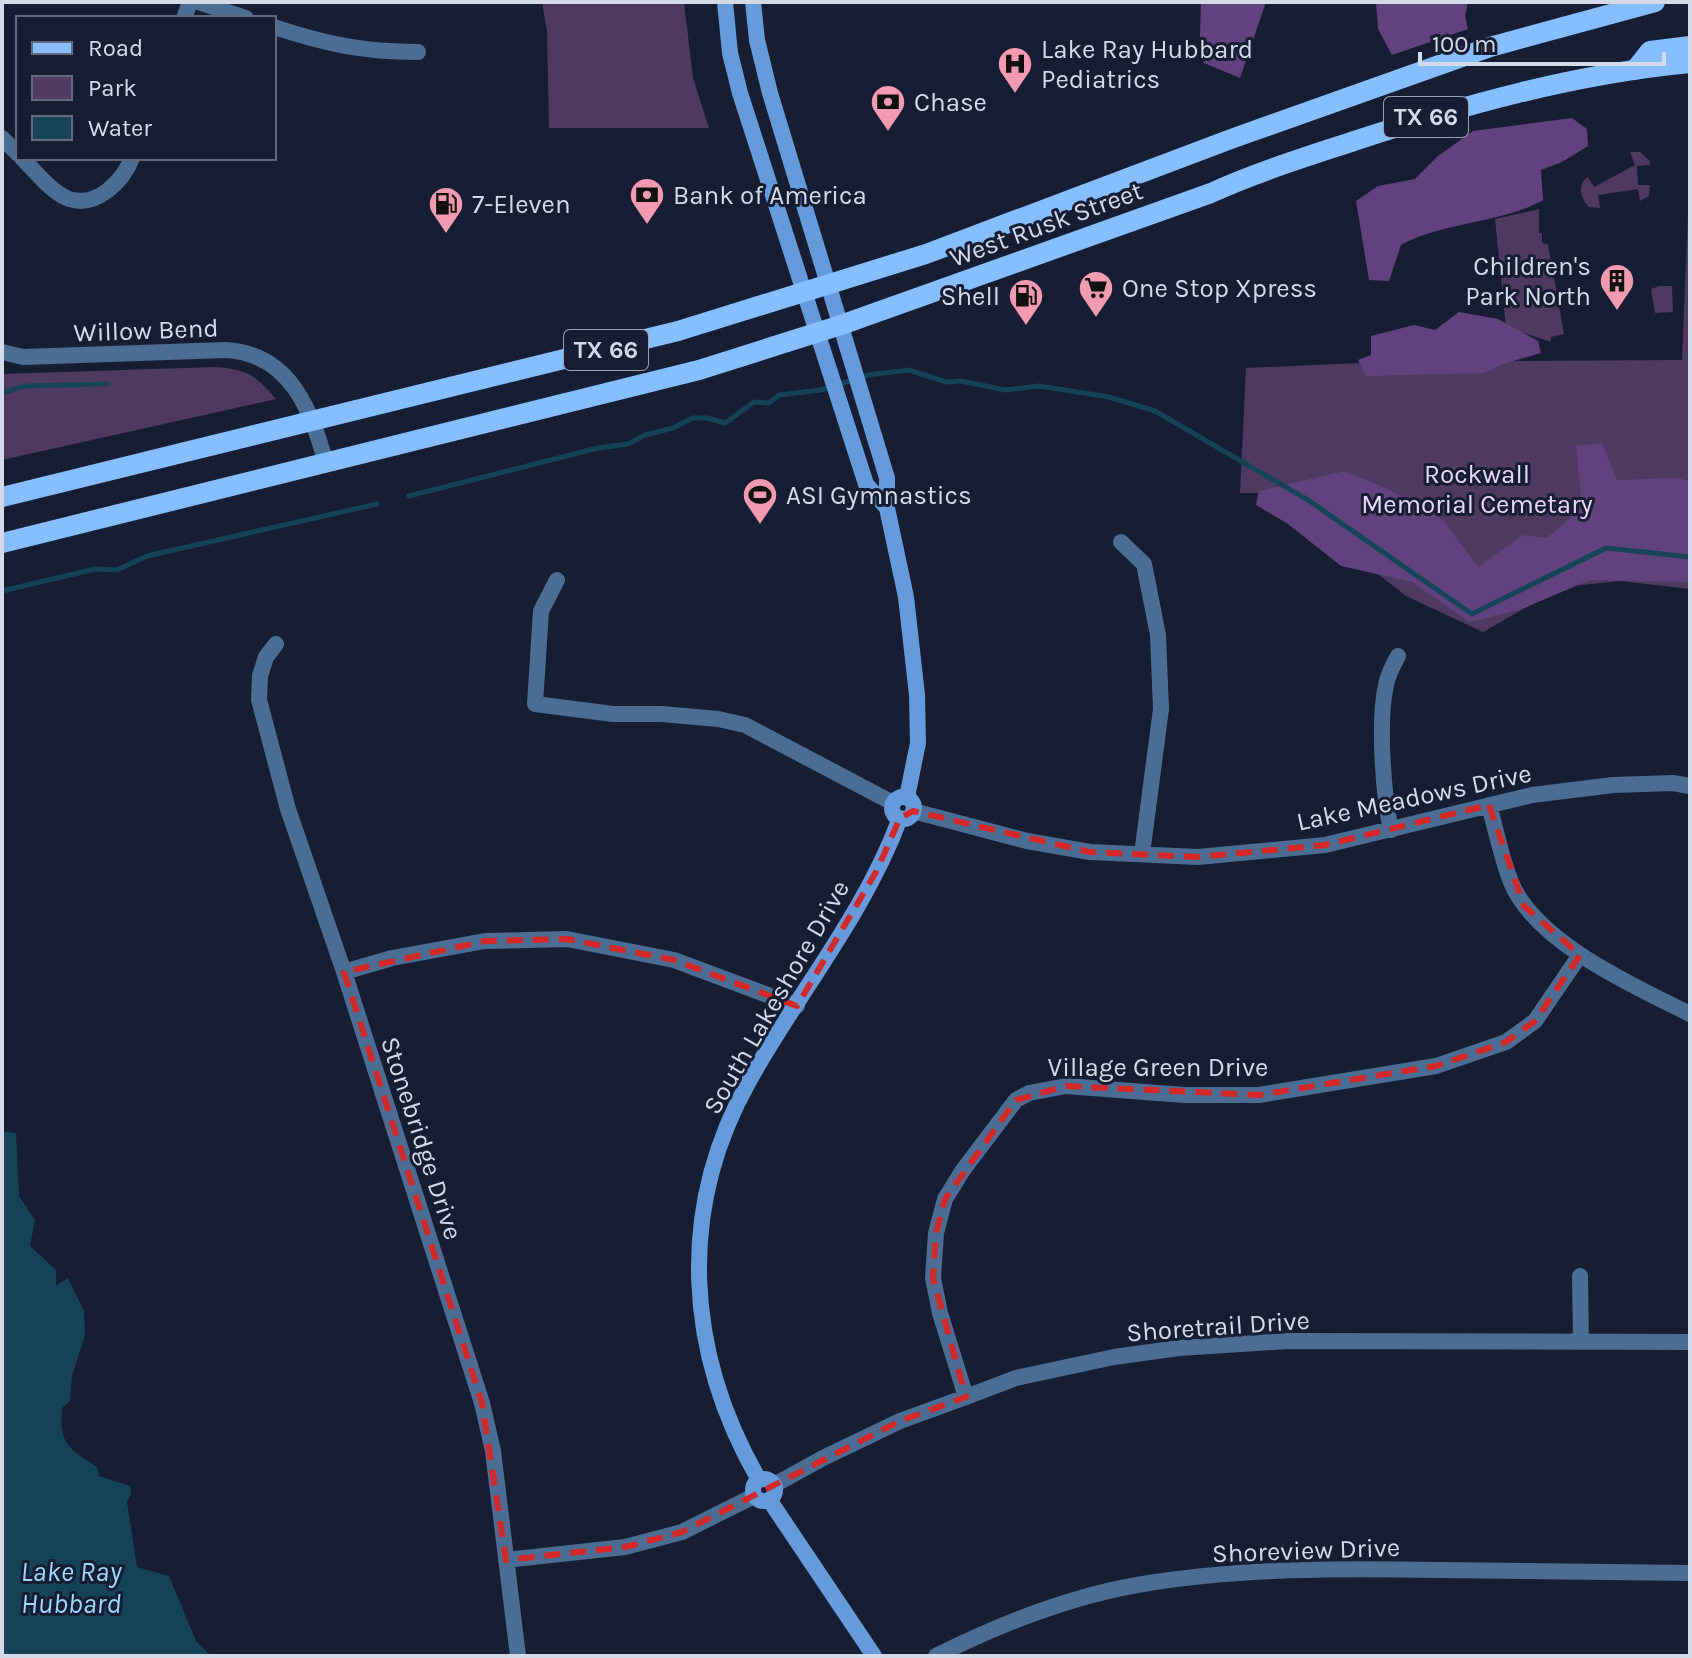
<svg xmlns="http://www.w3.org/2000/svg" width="1692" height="1658" viewBox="0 0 1692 1658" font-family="Karla,sans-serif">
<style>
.green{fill:#4e3a61}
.forest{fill:#62427e}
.water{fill:#174359}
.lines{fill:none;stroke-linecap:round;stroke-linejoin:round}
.stream{stroke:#174359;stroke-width:5}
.street{stroke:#4c6e95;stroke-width:16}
.secondary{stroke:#659bda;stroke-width:16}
.primary{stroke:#86beff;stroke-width:20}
.marked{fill:none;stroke:#d62828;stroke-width:6;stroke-dasharray:16 10;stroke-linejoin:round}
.labels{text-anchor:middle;stroke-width:6;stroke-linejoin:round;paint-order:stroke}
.shield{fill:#171d33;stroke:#9ca1b2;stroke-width:2}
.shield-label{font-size:24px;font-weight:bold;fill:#d5dae9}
.poi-label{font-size:26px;fill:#d5dae9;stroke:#171d33;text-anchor:start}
.street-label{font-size:26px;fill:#d5dae9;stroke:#171d33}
.park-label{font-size:26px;fill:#e8d6fb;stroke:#171d33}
.water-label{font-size:28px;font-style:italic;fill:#9bd7fa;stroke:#171d33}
</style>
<rect width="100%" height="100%" fill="#171d33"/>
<path class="green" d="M542 2H684L693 78 709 128H549L547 31Z
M1630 152H1640L1650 161V165L1637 166 1638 185H1650L1649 196 1640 201 1638 189 1598 195 1600 208 1589 207C1580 198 1577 184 1588 177L1594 187 1635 165Z
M1690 164V589L1620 581 1562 587 1483 632 1406 596 1275 493H1240L1246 368 1381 362 1682 360Z
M1539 209V233H1542V243L1548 244 1564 334 1551 337V342L1506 327 1495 219Z
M1659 286H1672L1673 312 1655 313 1651 289Z
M215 367C246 369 256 375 276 399L2 460V374Z"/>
<path class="forest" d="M1201 2H1266L1240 78 1204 63 1200 36Z
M1376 2H1468L1465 16 1468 29 1392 55 1378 29Z
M1572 118 1587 129 1588 146 1562 162 1541 170 1543 200C1501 224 1442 222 1401 245L1389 281 1369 280 1356 201 1378 186 1415 179 1438 156 1473 131Z
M1459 312 1498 319 1538 341 1541 353 1503 364 1484 373 1366 376 1358 360 1371 355V336L1414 325 1435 330Z
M1602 443 1617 480 1676 478 1690 481V582L1590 580 1519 610 1470 622 1412 582 1341 566 1288 524 1256 505 1259 491 1345 471 1390 490 1443 520 1478 567 1523 535 1547 538 1582 508 1576 446Z"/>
<path class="water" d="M2 1131 16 1133 19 1196 35 1220 30 1246 56 1270V1286L68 1278 84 1311 85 1335 72 1376 70 1401 62 1408C59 1444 68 1448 97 1467L99 1476 130 1486 131 1494 127 1502 137 1567 169 1576 196 1641 211 1656H2Z"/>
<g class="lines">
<path class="stream" d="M2 393 25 386 107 384
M409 496 598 448 628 444 645 435 673 428 693 418H707L725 423 754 402 769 403 779 395 821 390 868 375 909 370 946 382 961 381 1005 390 1039 386 1109 397 1155 411 1308 500 1472 614 1606 548 1690 557
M2 591 95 569 117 570 147 556 377 504"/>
<path class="street" d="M198 2 246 18
M184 18 190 2
M274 27C326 44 363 52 418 52
M2 138 18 154
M22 158C35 171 52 193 69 199 97 208 123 181 132 158
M2 352 23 357 226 350C291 354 311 411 326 463
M1121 542 1144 564 1158 635 1161 709 1142 854
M557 580 541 611 535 704 613 714H662L718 719 745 725 893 803
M276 644 266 657 260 676 259 700 288 809 344 972 482 1403 493 1451 518 1656
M1489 805C1496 830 1501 857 1511 882 1535 942 1634 986 1690 1014
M913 811 1027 841 1090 852 1198 857 1325 845 1532 795 1613 785 1673 783 1690 786
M1391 830C1383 794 1378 720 1386 685 1388 674 1393 665 1398 656
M344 972 392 958 485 941 567 939 674 960 797 1006
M1580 1276 1581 1342
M966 1397 940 1313 933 1278 936 1233 945 1199 963 1170 1016 1100 1029 1093 1066 1086 1184 1095H1259L1436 1066 1506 1042 1535 1021 1580 955
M774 1485 823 1458 900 1421 966 1397 1016 1378 1114 1357 1179 1348 1288 1341 1690 1342
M506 1560 625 1547 682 1532 754 1496
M936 1656C998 1625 1069 1597 1137 1585 1237 1568 1340 1568 1440 1570 1524 1571 1607 1572 1690 1573"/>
<path class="secondary" d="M725 2 730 53 740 93 866 484 887 508
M753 2 757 40 770 93 887 478V508L906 597 917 695 918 743 907 797
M892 808a11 11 0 1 1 22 0a11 11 0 1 1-22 0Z
M753 1490a11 11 0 1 1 22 0a11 11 0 1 1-22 0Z
M759 1480C686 1353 676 1211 749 1081 798 993 865 913 900 818
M770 1501 874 1656"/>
<path class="primary" d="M1635 70 1650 51 1690 46
M2 497 678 331 926 254 1231 139 1490 47 1655 2
M2 543 699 370 841 325 1211 193C1257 172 1306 157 1354 141 1464 105 1574 74 1690 63"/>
</g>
<path class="marked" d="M1489 805 1524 906 1580 955 1535 1021 1506 1042 1436 1066 1259 1095 1066 1086 1016 1100 945 1199 936 1233 933 1278 966 1397 900 1421 682 1532 625 1547 506 1560 482 1403 344 972 485 941 567 939 674 960 797 1006 876 872 900 818 913 811 1090 852 1198 857 1325 845Z"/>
<defs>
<symbol id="hospital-pin" viewBox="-11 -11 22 30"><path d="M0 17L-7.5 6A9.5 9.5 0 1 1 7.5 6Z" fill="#f19ab2" stroke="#171d33"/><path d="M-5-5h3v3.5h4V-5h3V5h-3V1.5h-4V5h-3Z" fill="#111"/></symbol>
<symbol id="bank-pin" viewBox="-11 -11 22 30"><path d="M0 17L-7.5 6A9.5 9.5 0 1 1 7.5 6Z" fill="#f19ab2" stroke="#171d33"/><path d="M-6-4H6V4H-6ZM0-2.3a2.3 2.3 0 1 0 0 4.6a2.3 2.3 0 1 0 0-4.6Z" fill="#111"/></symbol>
<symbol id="fuel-pin" viewBox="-11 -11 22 30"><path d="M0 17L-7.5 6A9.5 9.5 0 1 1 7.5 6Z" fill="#f19ab2" stroke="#171d33"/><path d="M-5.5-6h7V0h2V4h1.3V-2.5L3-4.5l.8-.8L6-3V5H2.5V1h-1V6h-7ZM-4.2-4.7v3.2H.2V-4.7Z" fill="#111"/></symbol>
<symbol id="building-pin" viewBox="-11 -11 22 30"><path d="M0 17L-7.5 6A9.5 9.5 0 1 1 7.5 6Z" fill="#f19ab2" stroke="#171d33"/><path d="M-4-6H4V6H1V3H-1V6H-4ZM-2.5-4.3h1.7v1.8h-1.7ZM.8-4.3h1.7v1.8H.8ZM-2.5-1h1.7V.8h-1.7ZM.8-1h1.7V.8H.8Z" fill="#111"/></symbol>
<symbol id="supermarket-pin" viewBox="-11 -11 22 30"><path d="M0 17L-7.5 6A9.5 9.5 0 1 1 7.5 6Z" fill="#f19ab2" stroke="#171d33"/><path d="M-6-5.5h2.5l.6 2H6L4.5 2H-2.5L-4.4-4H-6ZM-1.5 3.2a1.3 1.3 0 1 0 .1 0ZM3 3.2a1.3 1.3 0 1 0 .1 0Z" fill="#111"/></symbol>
<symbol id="stadium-pin" viewBox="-11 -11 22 30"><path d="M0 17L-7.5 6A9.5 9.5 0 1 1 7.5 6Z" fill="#f19ab2" stroke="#171d33"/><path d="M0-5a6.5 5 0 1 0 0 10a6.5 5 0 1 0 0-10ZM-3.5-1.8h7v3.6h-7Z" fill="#111"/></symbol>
</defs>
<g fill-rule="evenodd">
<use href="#hospital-pin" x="995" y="44" width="40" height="54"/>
<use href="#bank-pin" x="868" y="82" width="40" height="54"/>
<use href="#bank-pin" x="627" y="175" width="40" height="54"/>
<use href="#fuel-pin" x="426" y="184" width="40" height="54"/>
<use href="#building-pin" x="1597" y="261" width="40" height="54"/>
<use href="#supermarket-pin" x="1076" y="268" width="40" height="54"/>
<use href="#fuel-pin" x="1006" y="276" width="40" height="54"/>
<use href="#stadium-pin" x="740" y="475" width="40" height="54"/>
</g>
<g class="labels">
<g class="shield">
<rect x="1384" y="97" width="84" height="40" rx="6"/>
<rect x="564" y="330" width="84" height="40" rx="6"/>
</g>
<g class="shield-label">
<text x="1426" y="125">TX 66</text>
<text x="606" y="358">TX 66</text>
</g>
<g class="poi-label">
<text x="1041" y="58">Lake Ray Hubbard<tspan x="1041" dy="30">Pediatrics</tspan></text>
<text x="914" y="111">Chase</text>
<text x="673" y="204">Bank of America</text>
<text x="472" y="213">7-Eleven</text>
<text x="1591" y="275" text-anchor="end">Children's<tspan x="1591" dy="30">Park North</tspan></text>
<text x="1122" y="297">One Stop Xpress</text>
<text x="1000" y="305" text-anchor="end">Shell</text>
<text x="786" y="504">ASI Gymnastics</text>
</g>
<g class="street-label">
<text transform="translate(1046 224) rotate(-20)" y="9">West Rusk Street</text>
<text transform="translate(146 330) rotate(-2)" y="9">Willow Bend</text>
<text transform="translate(1414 797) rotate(-12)" y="9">Lake Meadows Drive</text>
<text transform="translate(776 997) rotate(-60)" y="9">South Lakeshore Drive</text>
<text x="1158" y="1076">Village Green Drive</text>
<text transform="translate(422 1138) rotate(72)" y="9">Stonebridge Drive</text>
<text transform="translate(1218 1326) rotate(-4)" y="9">Shoretrail Drive</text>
<text transform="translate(1306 1550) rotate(-2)" y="9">Shoreview Drive</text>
</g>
<g class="park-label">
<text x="1477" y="483">Rockwall<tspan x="1477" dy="30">Memorial Cemetary</tspan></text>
</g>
<g class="water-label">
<text x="71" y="1581">Lake Ray<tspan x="71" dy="32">Hubbard</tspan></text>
</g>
</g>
<rect width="1692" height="1658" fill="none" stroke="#d5dae9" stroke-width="8"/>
<rect x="16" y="16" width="260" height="144" fill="#171d33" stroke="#63697c" stroke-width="2"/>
<rect x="32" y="42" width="40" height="12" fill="#86beff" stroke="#63697c" stroke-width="2"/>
<text x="88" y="56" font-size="24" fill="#d5dae9">Road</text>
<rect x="32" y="76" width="40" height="24" fill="#4e3a61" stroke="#63697c" stroke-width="2"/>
<text x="88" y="96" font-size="24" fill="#d5dae9">Park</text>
<rect x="32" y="116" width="40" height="24" fill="#174359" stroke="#63697c" stroke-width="2"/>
<text x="88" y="136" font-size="24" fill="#d5dae9">Water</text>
<path d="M1420 52v12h244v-12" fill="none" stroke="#d5dae9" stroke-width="4"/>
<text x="1432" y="52" font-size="24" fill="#d5dae9" stroke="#171d33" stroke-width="6" paint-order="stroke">100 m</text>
</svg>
